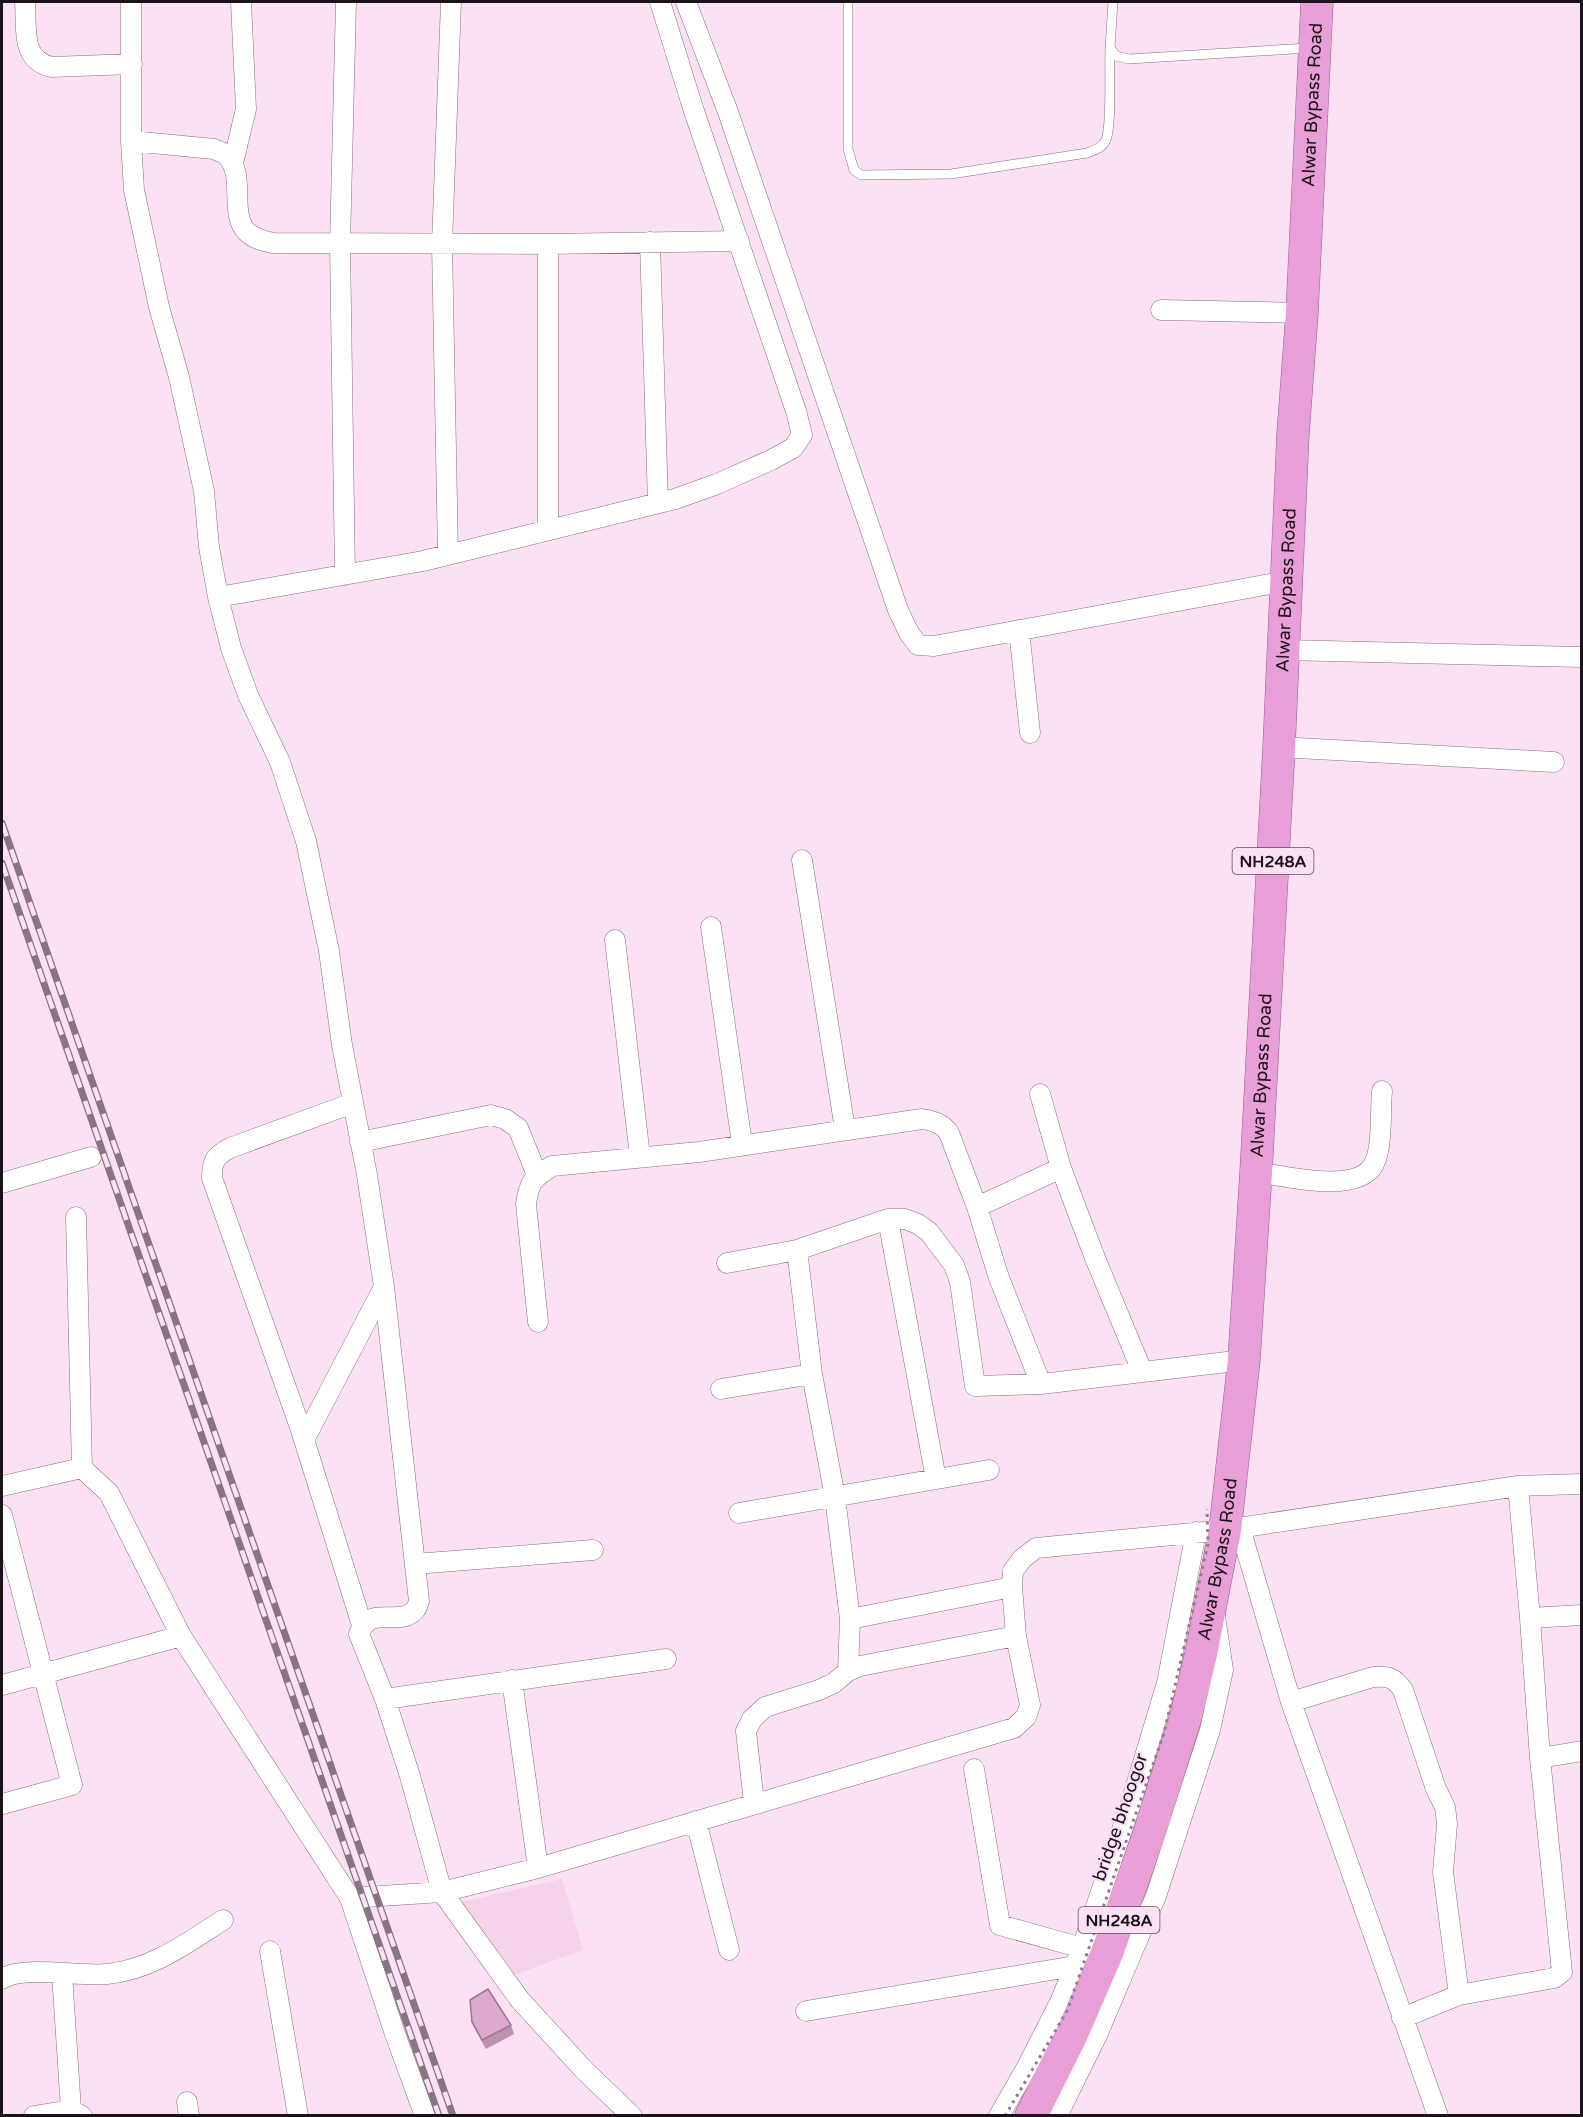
<svg xmlns="http://www.w3.org/2000/svg" width="1583" height="2117" viewBox="0 0 1583 2117" font-family="'Varela Round',sans-serif">
<style>
.built{fill:#f5d3eb}
.lines{fill:none;stroke-linecap:round;stroke-linejoin:round}
.service-casing{stroke:#886f81;stroke-width:10}
.minor-casing{stroke:#886f81;stroke-width:21}
.trunk-casing{stroke:#9d5d8d;stroke-width:33}
.service{stroke:#fff;stroke-width:9}
.minor{stroke:#fff;stroke-width:20}
.trunk{stroke:#e89ed6;stroke-width:32}
.rail-casing{stroke:#887582;stroke-width:7}
.rail{stroke:#fce0f4;stroke-width:4.5;stroke-dasharray:14;stroke-linecap:butt}
.path-bridge{stroke:#917e8b;stroke-width:3;stroke-dasharray:3 4.5;stroke-linecap:butt}
.wall{fill:#bd91b0}
.building{fill:#dca9cd;stroke:#9a7690;stroke-width:1.5}
.labels{text-anchor:middle;stroke-width:4.5;stroke-linejoin:round;paint-order:stroke}
.shield{fill:#fce0f4;stroke:#5f505b;stroke-width:1.5}
.shield-label{font-size:16px;font-weight:bold;fill:#1c1219}
.street-label{font-size:18px;fill:#1c1219;stroke:#fce0f4}
</style>
<rect width="100%" height="100%" fill="#fce0f4"/>
<path class="built" d="M562 1879 583 1950 511 1976 462 1902Z"/>
<g class="lines">
<defs>
<path id="service" d="M848 2V149L854 170 861 175 951 174 1087 153C1095 150 1102 148 1106 140 1112 125 1109 68 1110 48
M1113 2 1110 48 1116 56 1129 59 1309 48"/>
<path id="minor" d="M25 2C27 28 20 60 52 67L132 64
M131 2V141L134 190 159 307 179 377 204 491 209 547 218 597 231 648 248 695 280 762 306 841 329 951 342 1045 367 1175 384 1287 419 1601C418 1604 417 1608 415 1610 399 1628 370 1603 359 1634L385 1699 410 1776 442 1892 520 2000 585 2071 632 2116
M686 2 728 112 898 610 909 633 918 645 934 646 1286 581
M131 141 214 149C217 151 223 152 226 155 247 174 228 213 247 232 254 239 264 241 273 243L548 244 739 241
M233 163 246 109 241 2
M650 242 658 503
M548 244V530
M1161 310 1302 313
M448 555 442 244 451 2
M345 575 340 244 346 2
M218 597 423 561 675 499 717 484 771 460 793 448 802 435 796 411 693 108 660 2
M1019 630 1030 733
M1284 650 1582 657
M1279 747 1554 762
M802 860 845 1129
M711 927 742 1144
M615 940 640 1157
M1040 1094 1061 1168 1095 1258 1142 1371
M353 1103 230 1148C215 1156 212 1161 212 1178L301 1430 362 1625
M360 1142 491 1115 505 1119 518 1128 537 1175
M1256 1172C1285 1176 1358 1195 1374 1164 1383 1146 1380 1111 1382 1091
M2 1183 91 1157
M977 1207 999 1278 1041 1384
M76 1217 82 1468
M888 1219 936 1479
M797 1250 812 1374 835 1497 850 1619 848 1671
M727 1263 797 1250 888 1219H905L918 1224 929 1232 954 1265 960 1282 975 1386 1041 1384 1244 1360
M538 1322 526 1204C529 1182 533 1178 552 1166L699 1152 922 1119C934 1121 942 1123 949 1133L977 1207 1061 1168
M721 1389 812 1374
M304 1440 384 1287
M2 1486 82 1468 109 1493 181 1636 350 1898 395 2034 425 2116
M739 1513 989 1470
M2 1515 72 1785 2 1804
M1240 1528 1291 1702 1438 2116
M415 1564 593 1550
M1530 1618 1582 1615
M850 1619 1012 1587
M512 1680 538 1868
M2 1685 181 1636
M385 1699 666 1659
M1291 1702 1373 1677C1388 1676 1394 1677 1403 1690L1436 1789 1445 1807 1447 1824 1443 1872 1459 1995
M1540 1758 1582 1751
M974 1769 1000 1925 1082 1948
M754 1803 746 1731 752 1719 765 1707 819 1690 834 1683 848 1671 860 1666 1016 1636
M696 1821 729 1950
M350 1898 442 1892 538 1868 1014 1728 1026 1717 1030 1705 1016 1636 1012 1587 1013 1571 1022 1559 1036 1548 1225 1530 1518 1486 1582 1484
M270 1951 298 2116
M62 1974 71 2110
M2 1979C21 1965 80 1977 107 1974 151 1970 187 1943 223 1920
M806 2011 1075 1966
M1402 2018 1459 1995 1554 1978 1562 1972 1540 1758 1530 1618 1518 1486
M187 2102 189 2116
M34 2116 71 2110 82 2116
M999 2116 1027 2067 1061 2000 1082 1948 1130 1806 1167 1683 1196 1532
M1057 2116 1097 2035 1156 1896 1210 1730 1223 1670 1215 1616"/>
<g id="trunk">
<path id="s1" d="M1031 2116 1071 2036 1107 1953 1149 1834 1186 1716 1201 1654 1225 1530 1244 1360 1256 1172 1279 747 1293 434 1302 313 1317 2"/>
</g>
</defs>
<use href="#service" class="service-casing"/>
<use href="#minor" class="minor-casing"/>
<use href="#trunk" class="trunk-casing"/>
<use href="#service" class="service"/>
<use href="#minor" class="minor"/>
<use href="#trunk" class="trunk"/>
<defs>
<path id="rail" d="M2 823 453 2116
M2 863 439 2116"/>
</defs>
<use href="#rail" class="rail-casing"/>
<use href="#rail" class="rail"/>
<path class="path-bridge" d="M1005 2116 1067 2011 1164 1733 1208 1544 1207 1509"/>
</g>
<path class="wall" d="M472 2022 511 2025 514 2034 486 2049 476 2031Z"/>
<path class="building" d="M488 1989 511 2025 482 2040 472 2022 470 2000Z"/>
<g class="labels">
<g class="shield">
<rect x="1232.5" y="848" width="81" height="26" rx="4.5"/>
<rect x="1078.5" y="1907" width="81" height="26" rx="4.5"/>
</g>
<g class="shield-label">
<text x="1273" y="867">NH248A</text>
<text x="1119" y="1926">NH248A</text>
</g>
<g class="street-label">
<text dy="6" stroke="none"><textPath href="#s1" startOffset="2048">Alwar Bypass Road</textPath></text>
<text dy="6" stroke="none"><textPath href="#s1" startOffset="1562">Alwar Bypass Road</textPath></text>
<text dy="6" stroke="none"><textPath href="#s1" startOffset="1076">Alwar Bypass Road</textPath></text>
<text dy="6" stroke="none"><textPath href="#s1" startOffset="590">Alwar Bypass Road</textPath></text>
<text transform="translate(1120 1817) rotate(-71)" y="6">bridge bhoogor</text>
</g>
</g>
<rect width="1583" height="2117" fill="none" stroke="#1c1219" stroke-width="6"/>
</svg>
